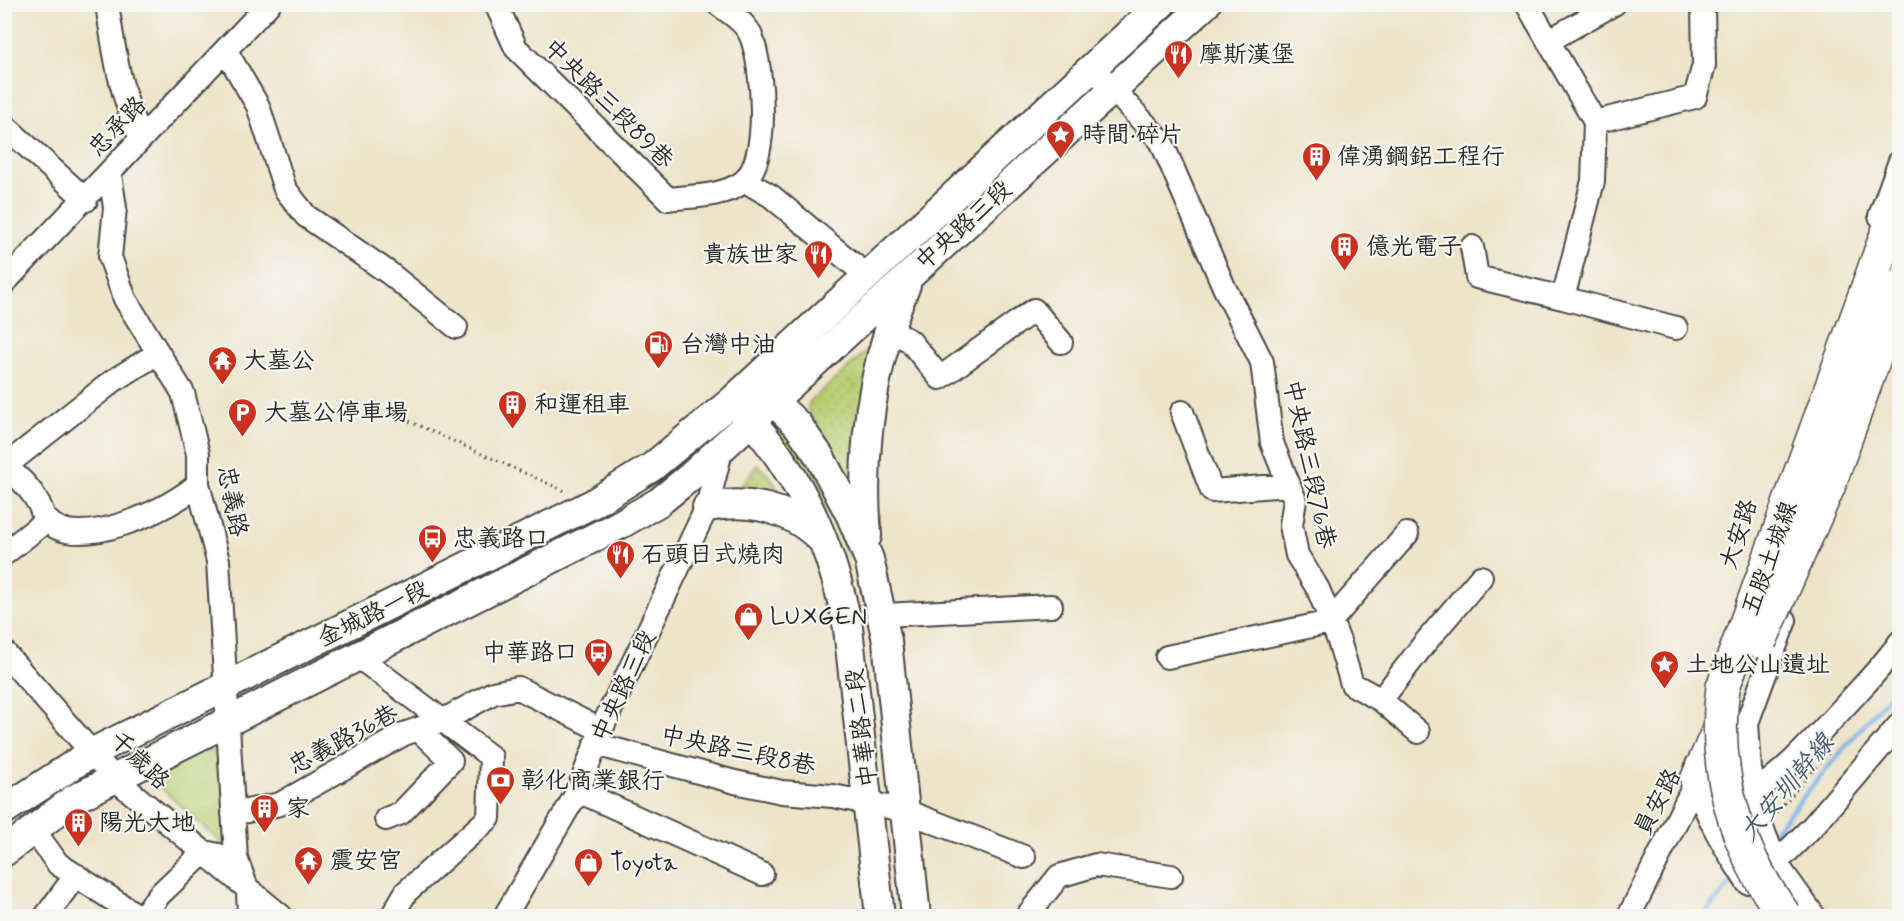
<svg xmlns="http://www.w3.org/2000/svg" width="1904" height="921" viewBox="0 0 1904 921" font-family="Mynerve,'LXGW WenKai TC',sans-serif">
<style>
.grass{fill:url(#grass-dots);stroke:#727c4e;stroke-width:1.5}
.park{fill:#b8cc70;stroke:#727c4e;stroke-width:1.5}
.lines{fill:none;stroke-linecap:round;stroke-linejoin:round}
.stream{stroke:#79b0e8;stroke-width:4.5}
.minor-casing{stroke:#484743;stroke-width:26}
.major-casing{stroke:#484743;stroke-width:32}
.highway-casing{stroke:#484743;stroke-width:36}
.path{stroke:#484743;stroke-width:3;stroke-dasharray:1.5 4.5;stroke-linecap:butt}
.minor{stroke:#fff;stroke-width:22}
.major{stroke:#fff;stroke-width:28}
.highway{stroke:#fff;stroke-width:33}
.highway-bridge-casing{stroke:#484743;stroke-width:36;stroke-linecap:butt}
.highway-bridge{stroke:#fff;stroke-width:33}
.labels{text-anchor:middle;stroke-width:4.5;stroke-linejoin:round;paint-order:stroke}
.poi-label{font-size:24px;fill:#2b2b2b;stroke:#f6f6f2;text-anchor:start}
.street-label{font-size:24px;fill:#2b2b2b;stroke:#f6f6f2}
.water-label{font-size:26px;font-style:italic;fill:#465a6d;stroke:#f6f6f2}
</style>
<defs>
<pattern id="grass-dots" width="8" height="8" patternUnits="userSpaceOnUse" patternTransform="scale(1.5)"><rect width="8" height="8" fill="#b8cc70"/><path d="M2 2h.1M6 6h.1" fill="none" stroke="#9eaf61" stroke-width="1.8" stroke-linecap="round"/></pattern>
</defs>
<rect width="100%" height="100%" fill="#f6f6f2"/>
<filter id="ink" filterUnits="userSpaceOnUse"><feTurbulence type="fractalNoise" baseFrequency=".0167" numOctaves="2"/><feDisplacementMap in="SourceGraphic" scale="12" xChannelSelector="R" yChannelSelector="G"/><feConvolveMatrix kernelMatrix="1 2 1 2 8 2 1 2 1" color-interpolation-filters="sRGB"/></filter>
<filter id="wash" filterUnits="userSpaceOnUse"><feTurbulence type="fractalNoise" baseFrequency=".008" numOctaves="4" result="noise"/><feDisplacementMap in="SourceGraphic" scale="24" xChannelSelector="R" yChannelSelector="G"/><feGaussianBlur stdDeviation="1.35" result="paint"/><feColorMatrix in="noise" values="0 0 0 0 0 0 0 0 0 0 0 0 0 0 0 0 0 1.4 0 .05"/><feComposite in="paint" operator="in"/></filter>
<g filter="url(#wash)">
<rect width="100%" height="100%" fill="#eee4c9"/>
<path class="grass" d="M870 348 854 479 851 481 808 411 809 402Z
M783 432C816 456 838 519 849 557L828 512 778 438Z
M757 465 768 474 791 509 737 492Z"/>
<path class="park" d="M206 748 219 755 229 850 158 785 161 773Z"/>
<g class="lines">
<path class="stream" d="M1772 834 1900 682
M1703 916 1736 877"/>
</g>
</g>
<g filter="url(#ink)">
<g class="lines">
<defs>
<path id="minor" d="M107 4C114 50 120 96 141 138
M496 4 516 48 668 199C691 196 723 197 743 182 771 160 763 66 751 36 745 22 730 13 718 4
M1527 4 1595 122 1593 181 1563 298 1676 328
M1548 41 1614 4
M226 51 258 106 285 189 306 216 389 273 456 327
M1092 67 1161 141 1224 287 1262 362 1272 443 1295 500 1291 525 1297 555 1318 589 1339 641 1352 684 1381 700 1424 644 1481 577
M1595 122 1695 97 1704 65 1703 4
M4 125 86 200
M110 174 115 208 110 257 125 299 183 393 198 454V484L218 561 236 858 248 891 249 916
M745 181 771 196 866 275
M1880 216 1900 161
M1472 247 1477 277 1563 298
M4 283 269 4
M887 328 910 341 940 378 1034 310 1061 342
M1182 412 1212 491 1289 485
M4 467C19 476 30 488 39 504 41 509 43 516 47 520 76 554 173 508 198 484
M4 467 113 381 158 353
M4 554 47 520
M884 615 1051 606
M1785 620 1747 723 1750 769 1761 825 1776 863 1814 916
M4 652 115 779 281 916
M356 655 491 757 489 818 406 892 392 916
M1167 657 1330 622 1407 534
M1381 700 1418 732
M595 744 735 782 782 792 833 796 903 810 1024 857
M1697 765C1695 804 1727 850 1747 882
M578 791 762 874
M1754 792C1788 770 1815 738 1842 709 1862 687 1883 666 1900 642
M233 814 280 804 404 734 444 720 493 693 518 688 601 730
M386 819 401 813 451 761 418 729
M33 829 58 864 138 916
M1776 863 1813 826 1900 724
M46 916 76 875
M143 916 159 895 204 852 219 855
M505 916 578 791 601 730 707 507 723 443
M1027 916 1059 876 1096 865 1171 876
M1629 916 1697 780 1703 774"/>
<path id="major" d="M760 389 797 424 820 457 851 516 869 559 887 641 916 916
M740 409C799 470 832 546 848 628L880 916
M707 507C749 499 790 508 821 539
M867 536C860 448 871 366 906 285
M4 810 93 752 592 504 652 467 732 401 1161 4
M4 852 74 799 619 525 659 502 691 476 1206 4"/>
<path id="highway" d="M1886 237 1900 200
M1697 780 1724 718"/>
</defs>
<use href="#minor" class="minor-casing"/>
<use href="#major" class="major-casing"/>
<use href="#highway" class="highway-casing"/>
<path class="path" d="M393 414 567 492
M1776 813 1831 750"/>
<use href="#minor" class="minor"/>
<use href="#major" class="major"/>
<use href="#highway" class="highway"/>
<defs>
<path id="highway-bridge" d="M1760 641 1828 487 1900 286
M1785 916C1736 850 1712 771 1723 687L1886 237"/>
</defs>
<use href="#highway-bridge" class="highway-bridge-casing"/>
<use href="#highway-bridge" class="highway-bridge"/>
</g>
</g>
<defs>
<symbol id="restaurant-pin" viewBox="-11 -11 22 30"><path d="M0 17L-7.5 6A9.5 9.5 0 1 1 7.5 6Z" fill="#c8321e" stroke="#f6f6f2"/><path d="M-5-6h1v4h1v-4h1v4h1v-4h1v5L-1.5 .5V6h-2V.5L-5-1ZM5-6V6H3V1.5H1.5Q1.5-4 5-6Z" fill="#fff"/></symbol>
<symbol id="sight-pin" viewBox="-11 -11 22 30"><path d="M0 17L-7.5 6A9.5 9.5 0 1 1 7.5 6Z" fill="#c8321e" stroke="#f6f6f2"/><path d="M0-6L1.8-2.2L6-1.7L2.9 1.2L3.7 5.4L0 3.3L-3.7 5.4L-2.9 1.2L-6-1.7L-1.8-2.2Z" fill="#fff"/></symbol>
<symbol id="building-pin" viewBox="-11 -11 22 30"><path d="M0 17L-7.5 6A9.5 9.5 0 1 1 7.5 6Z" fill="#c8321e" stroke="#f6f6f2"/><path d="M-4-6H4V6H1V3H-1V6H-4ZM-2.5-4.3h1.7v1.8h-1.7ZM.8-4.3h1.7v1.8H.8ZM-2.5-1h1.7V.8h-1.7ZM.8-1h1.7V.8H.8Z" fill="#fff"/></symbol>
<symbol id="fuel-pin" viewBox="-11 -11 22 30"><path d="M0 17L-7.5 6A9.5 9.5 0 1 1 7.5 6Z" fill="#c8321e" stroke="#f6f6f2"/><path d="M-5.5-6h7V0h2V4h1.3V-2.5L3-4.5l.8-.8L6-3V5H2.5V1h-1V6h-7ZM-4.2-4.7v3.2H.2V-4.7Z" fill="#fff"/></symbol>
<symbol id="temple-pin" viewBox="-11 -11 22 30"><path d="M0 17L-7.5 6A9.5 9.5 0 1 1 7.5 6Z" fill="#c8321e" stroke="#f6f6f2"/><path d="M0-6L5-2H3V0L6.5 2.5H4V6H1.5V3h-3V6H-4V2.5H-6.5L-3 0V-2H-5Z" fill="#fff"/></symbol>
<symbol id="parking-pin" viewBox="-11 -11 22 30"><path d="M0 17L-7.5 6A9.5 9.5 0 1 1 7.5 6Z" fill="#c8321e" stroke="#f6f6f2"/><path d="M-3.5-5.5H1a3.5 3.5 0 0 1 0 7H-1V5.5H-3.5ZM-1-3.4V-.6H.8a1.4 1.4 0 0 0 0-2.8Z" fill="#fff"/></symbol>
<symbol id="bus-pin" viewBox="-11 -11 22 30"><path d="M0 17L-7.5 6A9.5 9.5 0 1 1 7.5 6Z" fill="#c8321e" stroke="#f6f6f2"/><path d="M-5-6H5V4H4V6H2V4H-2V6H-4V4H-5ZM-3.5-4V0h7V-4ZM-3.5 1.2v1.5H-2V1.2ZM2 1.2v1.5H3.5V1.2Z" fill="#fff"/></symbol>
<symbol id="shop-pin" viewBox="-11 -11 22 30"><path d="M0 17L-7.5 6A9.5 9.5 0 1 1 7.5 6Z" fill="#c8321e" stroke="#f6f6f2"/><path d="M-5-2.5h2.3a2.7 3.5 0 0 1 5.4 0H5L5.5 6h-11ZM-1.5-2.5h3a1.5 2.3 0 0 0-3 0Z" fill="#fff"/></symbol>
<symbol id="bank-pin" viewBox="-11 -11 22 30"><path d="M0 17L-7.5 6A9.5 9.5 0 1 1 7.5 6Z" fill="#c8321e" stroke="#f6f6f2"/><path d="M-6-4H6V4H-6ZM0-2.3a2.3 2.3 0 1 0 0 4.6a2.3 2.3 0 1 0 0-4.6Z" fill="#fff"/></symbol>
</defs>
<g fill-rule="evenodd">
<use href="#restaurant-pin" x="1162" y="38" width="33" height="45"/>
<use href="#sight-pin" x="1044" y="118" width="33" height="45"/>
<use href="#building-pin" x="1300" y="140" width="33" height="45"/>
<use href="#building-pin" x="1328" y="230" width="33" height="45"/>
<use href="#restaurant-pin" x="802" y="238" width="33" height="45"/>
<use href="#fuel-pin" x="642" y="328" width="33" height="45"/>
<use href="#temple-pin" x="206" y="344" width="33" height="45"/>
<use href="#building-pin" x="496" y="388" width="33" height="45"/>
<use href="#parking-pin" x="226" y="396" width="33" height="45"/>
<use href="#bus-pin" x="416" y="522" width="33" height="45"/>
<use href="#restaurant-pin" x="604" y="538" width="33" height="45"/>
<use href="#shop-pin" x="732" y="600" width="33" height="45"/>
<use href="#bus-pin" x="582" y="636" width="33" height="45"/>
<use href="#sight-pin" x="1648" y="648" width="33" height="45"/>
<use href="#bank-pin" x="484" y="764" width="33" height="45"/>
<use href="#building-pin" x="248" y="792" width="33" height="45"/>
<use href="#building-pin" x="62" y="806" width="33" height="45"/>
<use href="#temple-pin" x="292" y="844" width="33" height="45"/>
<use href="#shop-pin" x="572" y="846" width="33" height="45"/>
</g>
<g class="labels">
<g class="poi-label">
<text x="1199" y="62">摩斯漢堡</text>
<text x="1082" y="142">時間·碎片</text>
<text x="1337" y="164">偉湧鋼鋁工程行</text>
<text x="1366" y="254">億光電子</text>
<text x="798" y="262" text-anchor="end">貴族世家</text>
<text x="680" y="352">台灣中油</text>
<text x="243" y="368">大墓公</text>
<text x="534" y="412">和運租車</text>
<text x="264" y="420">大墓公停車場</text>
<text x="453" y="546">忠義路口</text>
<text x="641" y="562">石頭日式燒肉</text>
<text x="770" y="624">LUXGEN</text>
<text x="578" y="660" text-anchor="end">中華路口</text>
<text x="1686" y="672">土地公山遺址</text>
<text x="521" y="788">彰化商業銀行</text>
<text x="286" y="816">家</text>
<text x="99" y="830">陽光大地</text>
<text x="330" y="868">震安宮</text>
<text x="610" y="870">Toyota</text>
</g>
<g class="street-label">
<text transform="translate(609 103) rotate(45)" y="8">中央路三段89巷</text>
<text transform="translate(117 126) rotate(-47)" y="8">忠承路</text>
<text transform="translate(963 225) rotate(-42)" y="8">中央路三段</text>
<text transform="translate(1310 464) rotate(78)" y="8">中央路三段76巷</text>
<text transform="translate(233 501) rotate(79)" y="8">忠義路</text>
<text transform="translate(1738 534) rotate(-72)" y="8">大安路</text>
<text transform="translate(1769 558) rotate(-70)" y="8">五股土城線</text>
<text transform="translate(373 613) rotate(-26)" y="8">金城路一段</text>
<text transform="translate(623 686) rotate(-65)" y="8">中央路三段</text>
<text transform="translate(861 728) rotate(-97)" y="8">中華路二段</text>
<text transform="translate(343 739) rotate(-28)" y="8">忠義路36巷</text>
<text transform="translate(738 750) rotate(12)" y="8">中央路三段8巷</text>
<text transform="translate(140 760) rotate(44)" y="8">千歲路</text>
<text transform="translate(1657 802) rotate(-62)" y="8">員安路</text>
</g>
<g class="water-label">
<text transform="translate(1786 787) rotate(-50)" y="9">大安圳幹線</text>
</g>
</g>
<rect width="1904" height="921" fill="none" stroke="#f6f6f2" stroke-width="24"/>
</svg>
